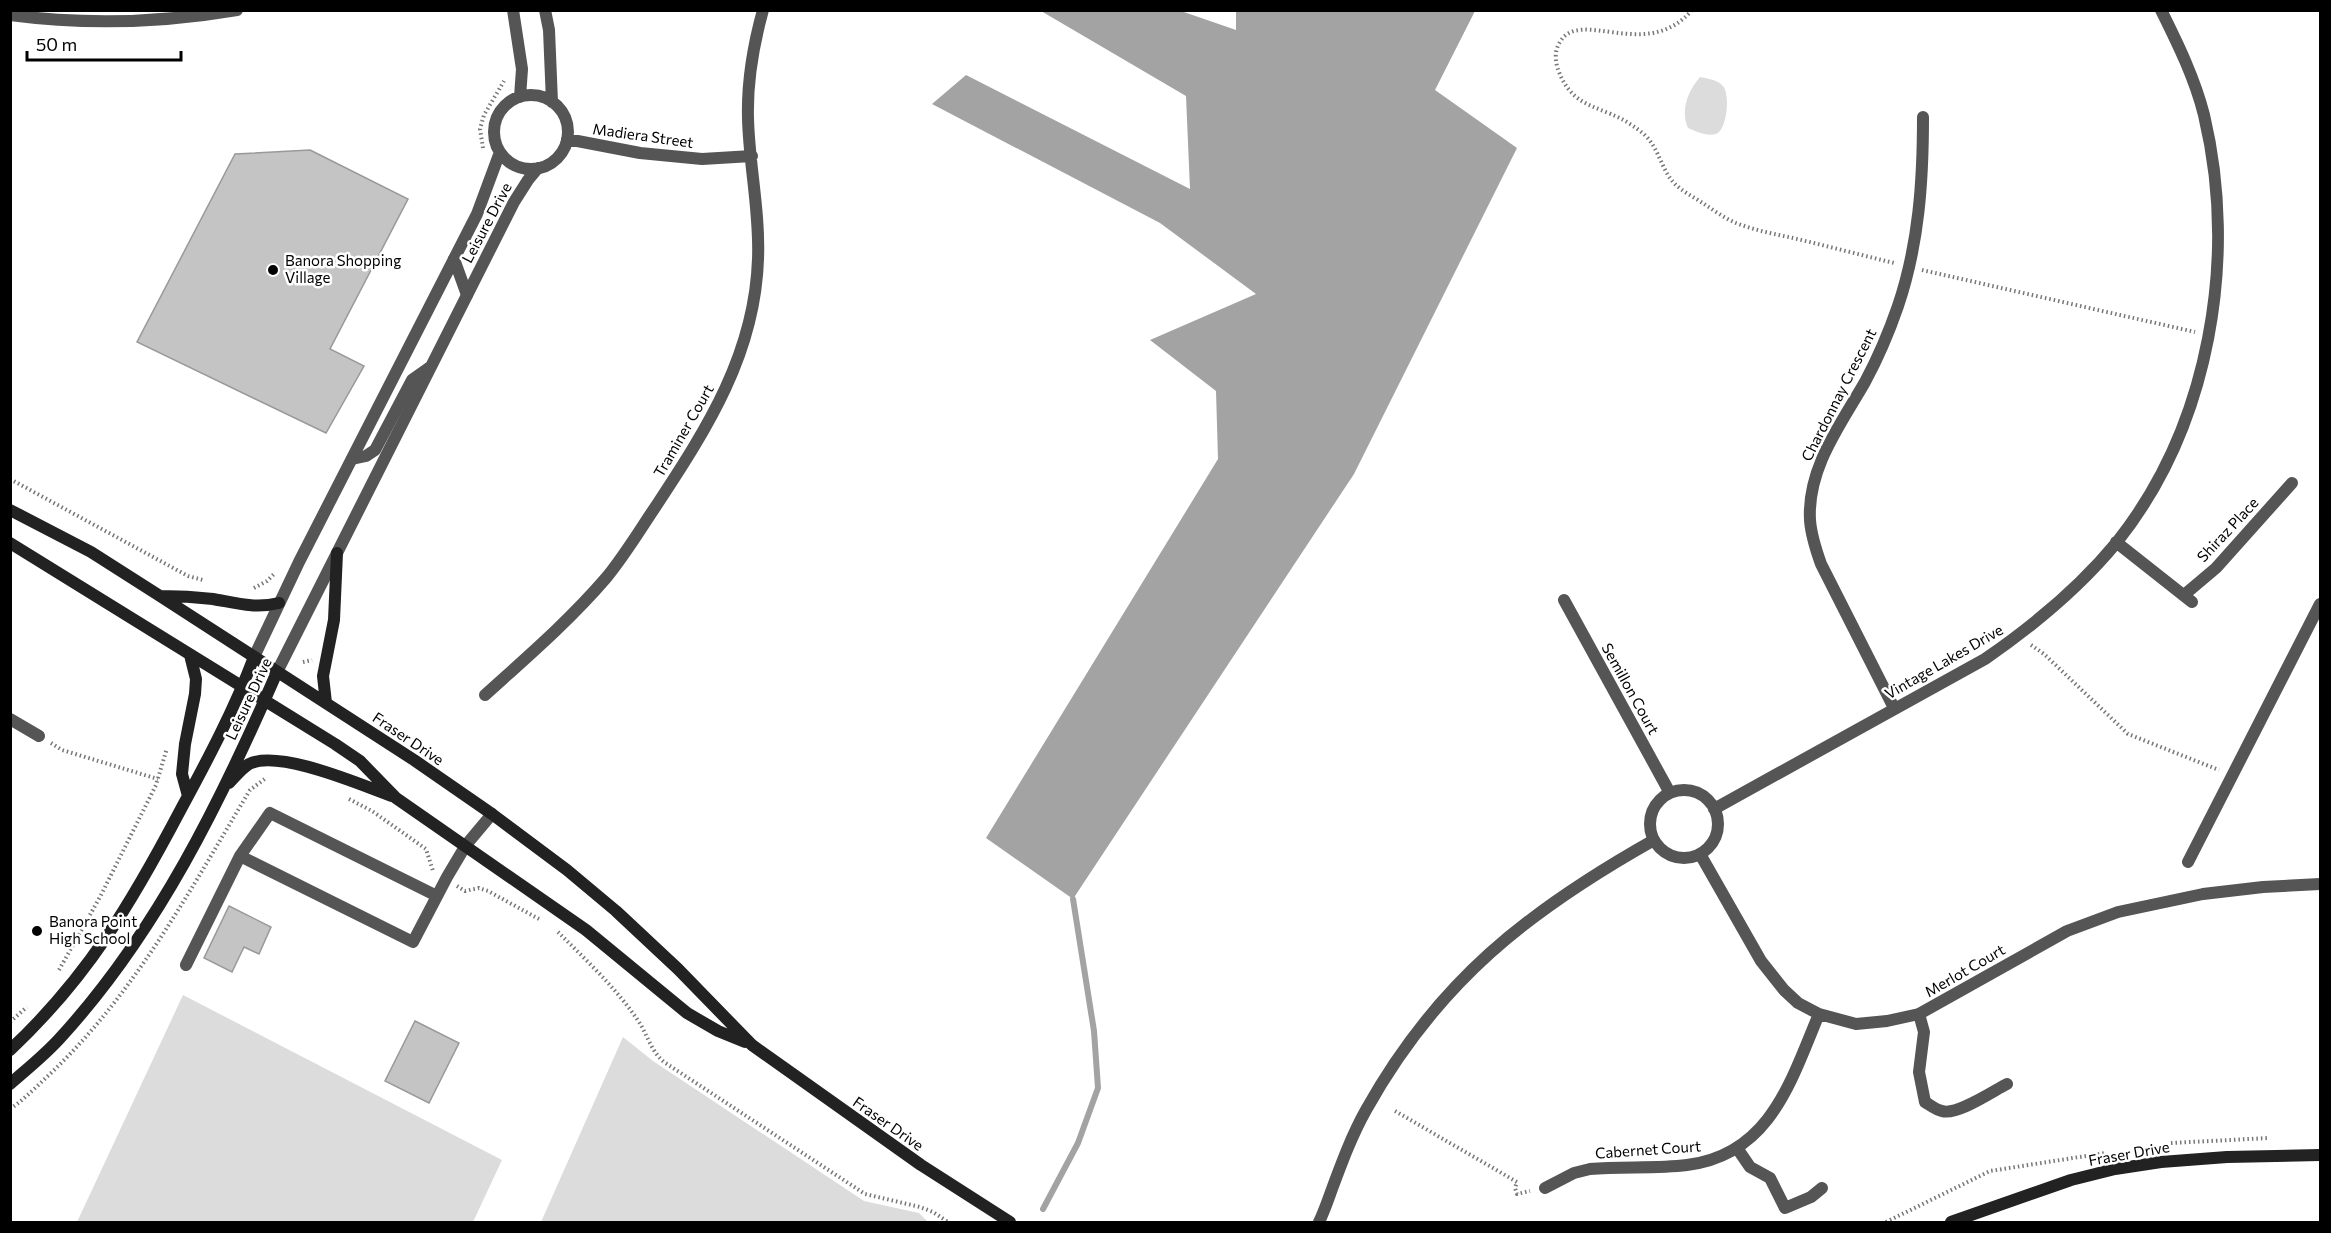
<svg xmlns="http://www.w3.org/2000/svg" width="2331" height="1233" viewBox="0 0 2331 1233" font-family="Commissioner,sans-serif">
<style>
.green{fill:#dcdcdc}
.water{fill:#a3a3a3}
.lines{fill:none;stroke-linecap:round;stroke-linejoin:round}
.stream{stroke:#a3a3a3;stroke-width:6}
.building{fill:#c4c4c4;stroke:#999;stroke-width:1.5}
.path{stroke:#777;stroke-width:4;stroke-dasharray:1.5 3;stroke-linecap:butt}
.lane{stroke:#555;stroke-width:12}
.street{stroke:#555;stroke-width:12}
.secondary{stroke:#222;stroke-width:12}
.poi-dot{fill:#000;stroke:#fff;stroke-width:2}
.labels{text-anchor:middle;stroke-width:5;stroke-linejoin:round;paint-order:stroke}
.street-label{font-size:15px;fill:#000;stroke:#fff}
.poi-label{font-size:15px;fill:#000;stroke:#fff;text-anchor:start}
</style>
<rect width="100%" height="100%" fill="#fff"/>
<path class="green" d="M1700 77C1706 78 1717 80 1722 85 1731 92 1727 131 1716 134 1707 137 1695 131 1688 128 1680 110 1688 91 1700 77Z
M183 995 502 1160 473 1222H77Z
M623 1037 653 1061 864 1201 919 1213 928 1222H541Z"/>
<path class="water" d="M1041 11H1181L1236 30V11H1475L1435 90 1517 148 1354 474 1073 899 986 838 1218 459 1216 391 1150 340 1256 294 1160 223 932 104 966 75 1190 189 1186 96Z"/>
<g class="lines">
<path class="stream" d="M1043 1209 1078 1143 1098 1088 1094 1031 1073 899"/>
</g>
<path class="building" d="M310 150 408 199 330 349 364 366 326 433 137 342 235 154Z
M229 906 271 927 259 954 244 947 232 972 204 958Z
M415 1021 459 1043 429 1103 385 1081Z"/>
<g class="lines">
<path class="path" d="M1692 10C1647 63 1580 7 1560 42 1554 51 1555 62 1559 72 1574 111 1604 105 1633 126 1639 130 1646 135 1650 141 1660 154 1663 172 1675 184 1682 191 1692 196 1701 202 1712 209 1724 218 1736 223 1754 230 1774 234 1793 238 1827 246 1861 255 1894 263
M483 148 480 129 484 115 504 81
M1922 270 2195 332
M10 479 188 576 203 580
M254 588 267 581 275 573
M2031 645 2044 654 2128 734 2219 770
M303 662 312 660
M51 743 62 750 158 779
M349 799 372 811 426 849 433 871
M457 886 465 891 479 888 488 891 539 919
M558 932C585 959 615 987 637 1019 647 1033 650 1050 664 1062L865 1194 920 1207 933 1212 948 1222
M59 970 100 897 156 785 167 748
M10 1022 27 1007
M10 1109C25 1099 38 1085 51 1073 136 992 190 890 250 790L266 778
M1395 1111 1517 1182 1515 1188 1517 1194 1530 1191
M2171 1143 2269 1138
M1886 1222 1990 1171 2105 1153"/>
<path class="lane" d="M454 259 467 295
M352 459 366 456 375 450 412 380 429 368
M2184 595 2216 568 2292 483
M240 856 270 813 437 896
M2188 862 2320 604
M186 965 240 856 413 942 447 877 466 845 492 814
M1919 1014 1924 1032 1919 1072 1925 1102C1930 1105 1936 1110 1942 1111 1957 1116 1993 1091 2007 1084
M1737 1148 1750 1167 1770 1178 1785 1208 1811 1197 1822 1188"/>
<path class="street" d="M513 10 522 69 520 97
M545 10 549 30 552 102
M10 15C86 25 161 23 237 10
M494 132a37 37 0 1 1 74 0a37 37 0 1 1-74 0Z
M567 139 640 153 702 159 752 156
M2116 542 2192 602
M1564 600 1670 793
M254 657 299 562 477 214 500 152
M277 672 514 202 528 180 538 168
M485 695C527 657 569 621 606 578 625 555 641 528 658 503 708 427 755 353 758 259 760 211 749 165 748 118 747 81 753 46 763 10
M1894 708 1821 564C1816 550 1811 535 1810 520 1807 468 1841 424 1865 382 1878 358 1889 332 1898 306 1919 244 1923 181 1923 117
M10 719 39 736
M1650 824a34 34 0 1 1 68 0a34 34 0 1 1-68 0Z
M1714 809 1985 659C2033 626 2080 587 2117 542 2210 425 2238 258 2204 115 2195 79 2178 44 2161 10
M1700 854 1761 961 1784 990 1798 1003 1819 1014 1856 1024 1887 1021 1919 1014 2067 931 2118 912 2203 894 2263 887 2320 884
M1545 1188 1574 1173 1590 1169C1622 1166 1655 1169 1687 1165 1770 1155 1791 1081 1819 1014
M1319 1222C1324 1212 1328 1200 1332 1189 1342 1162 1352 1135 1366 1110 1438 981 1528 911 1654 840"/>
<path class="secondary" d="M10 510 91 552 160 596 414 760 492 814 567 870 616 911 678 969 752 1045 921 1165 1010 1222
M10 543 335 744 360 761 396 798 586 930 687 1013 718 1031 745 1042
M161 596C179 596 196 597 213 599 236 603 255 609 279 603
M326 703 323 676 334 620 337 553
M229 783C235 777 242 768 249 764 279 749 361 785 392 796
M188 796 182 774 185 744 195 694 196 679 190 655
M10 1050C88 977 132 902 181 809 208 759 234 710 254 657
M10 1084C27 1069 46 1054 61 1037 157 932 221 801 277 672
M1951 1222 2071 1180 2115 1169 2161 1162 2227 1157 2320 1155"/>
</g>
<g class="poi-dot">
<circle cx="273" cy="270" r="6"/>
<circle cx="37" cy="931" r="6"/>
</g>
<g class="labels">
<g class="street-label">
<text transform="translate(643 136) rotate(8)" y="5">Madiera Street</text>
<text transform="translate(487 223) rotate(-62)" y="5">Leisure Drive</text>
<text transform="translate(1839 395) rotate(-63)" y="5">Chardonnay Crescent</text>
<text transform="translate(684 431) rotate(-60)" y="5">Traminer Court</text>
<text transform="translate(2228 530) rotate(-47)" y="5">Shiraz Place</text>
<text transform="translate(1944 662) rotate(-30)" y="5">Vintage Lakes Drive</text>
<text transform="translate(1630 689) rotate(61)" y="5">Semillon Court</text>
<text transform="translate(249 699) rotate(-65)" y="5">Leisure Drive</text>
<text transform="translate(408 739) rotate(34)" y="5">Fraser Drive</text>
<text transform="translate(1965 971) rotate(-30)" y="5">Merlot Court</text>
<text transform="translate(888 1124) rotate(35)" y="5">Fraser Drive</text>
<text transform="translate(1648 1150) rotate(-4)" y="5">Cabernet Court</text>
<text transform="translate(2129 1154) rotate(-10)" y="5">Fraser Drive</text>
</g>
<g class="poi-label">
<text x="285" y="266">Banora Shopping<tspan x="285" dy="17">Village</tspan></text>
<text x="49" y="927">Banora Point<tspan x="49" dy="17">High School</tspan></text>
</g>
</g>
<rect width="2331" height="1233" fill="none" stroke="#000000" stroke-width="24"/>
<path d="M27 51v9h154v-9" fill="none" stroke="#000000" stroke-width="3"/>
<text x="36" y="51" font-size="18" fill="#000000" stroke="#ffffff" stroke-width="4.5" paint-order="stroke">50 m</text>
</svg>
